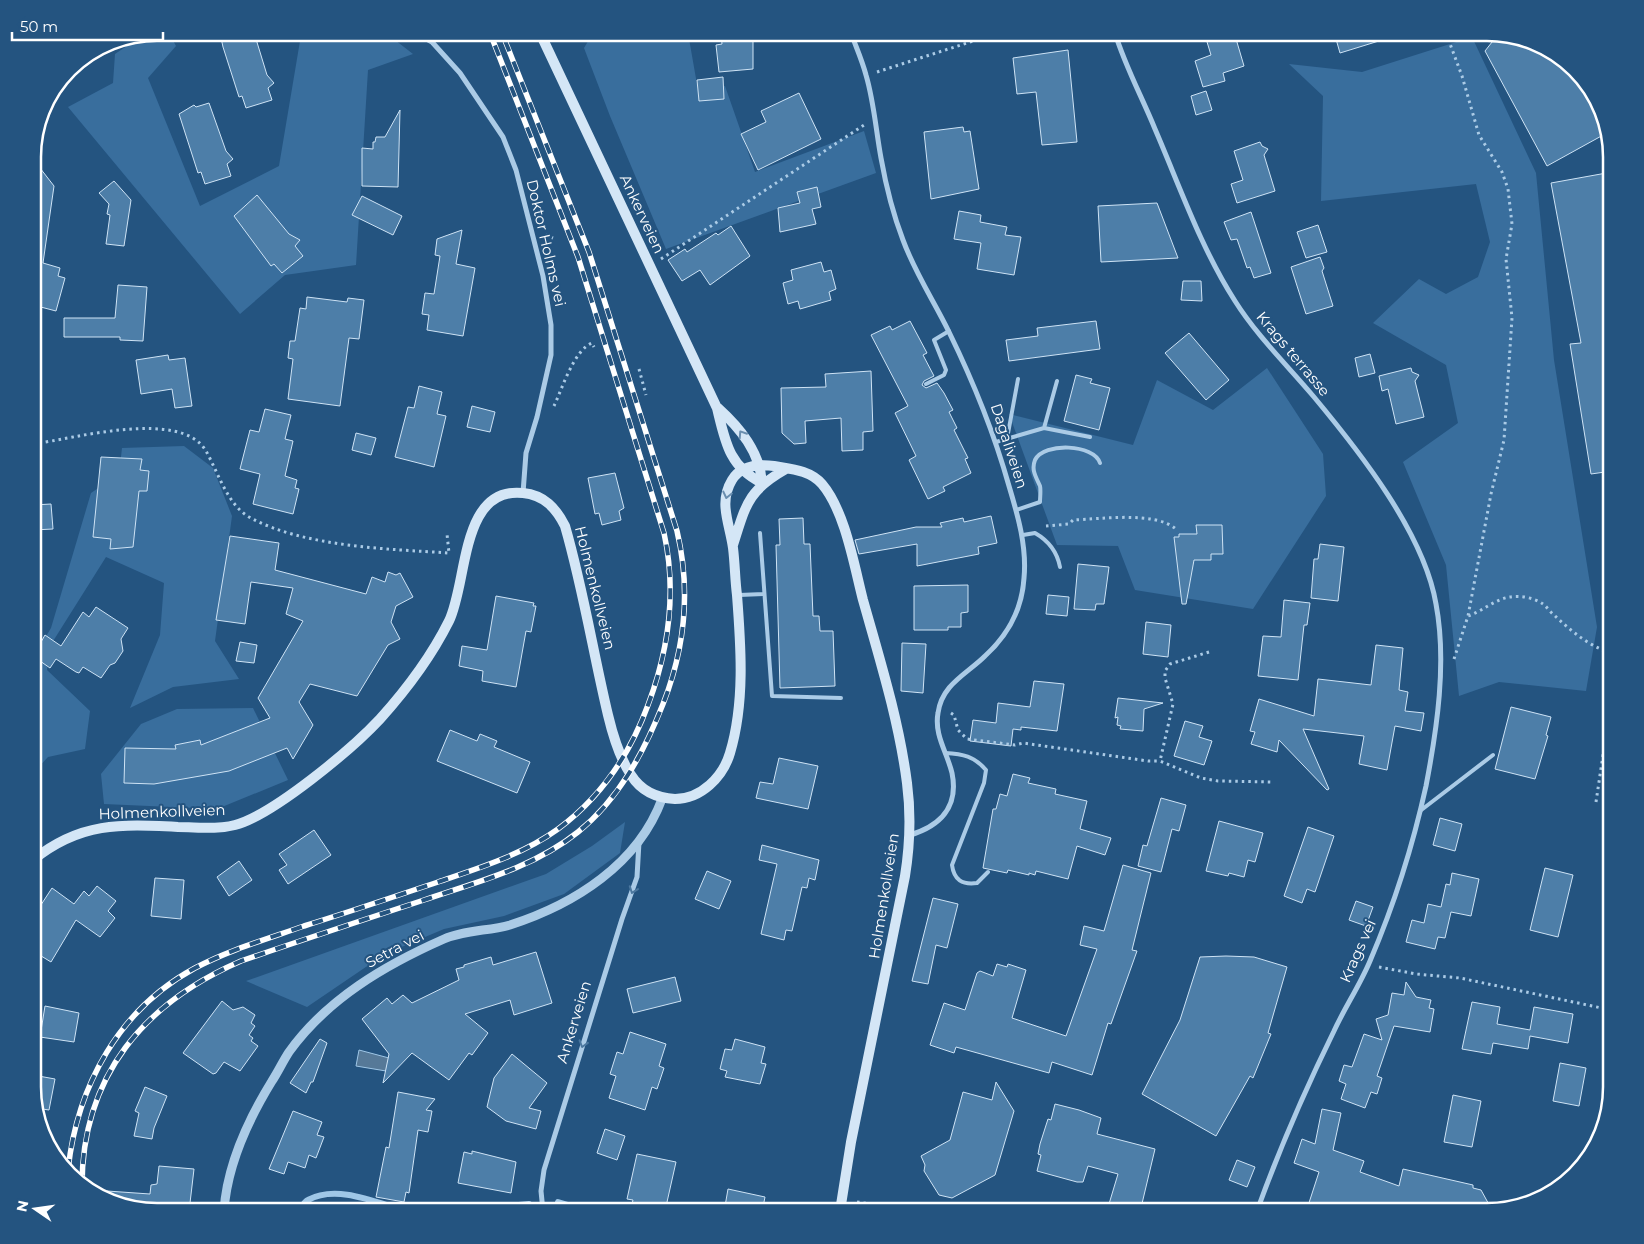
<svg xmlns="http://www.w3.org/2000/svg" width="1644" height="1244" viewBox="0 0 1644 1244" font-family="Montserrat,sans-serif">
<style>
.green{fill:#396e9d}
.water{fill:#567998;stroke:#9fc7e7}
.lines{fill:none;stroke-linecap:round;stroke-linejoin:round}
.stream{stroke:#9fc7e7;stroke-width:6}
.building{fill:#4d7ea8;stroke:#cee3f5}
.path{stroke:#abcbe6;stroke-width:3;stroke-dasharray:2.5 4;stroke-linecap:butt}
.service{stroke:#abcbe6;stroke-width:4}
.minor{stroke:#abcbe6;stroke-width:5}
.tertiary{stroke:#abcbe6;stroke-width:9}
.secondary{stroke:#d4e6f6;stroke-width:10}
.rail-casing{stroke:#fff;stroke-width:5.5}
.rail{stroke:#245480;stroke-width:4;stroke-dasharray:11;stroke-linecap:butt}
.oneway{stroke:#6a8eaf}
.oneway2{stroke:#4c789f}
.labels{text-anchor:middle;stroke-width:4;stroke-linejoin:round;paint-order:stroke}
.street-label{font-size:15px;fill:#fff;stroke:#245480}
.rim{fill:none;stroke:#fff;stroke-width:2.5}
</style>
<rect width="100%" height="100%" fill="#245480"/>
<path class="green" d="M157 33H169L176 46 148 78 200 206 279 166 300 41 327 39 334 33H386L413 54 368 70 356 265 285 275 240 314 68 107 113 83 115 54 143 35Z
M593 33H688L698 90 725 86 755 172 864 131 876 173 666 249 610 116 584 48Z
M1472 37 1536 173 1554 360 1597 627 1586 691 1499 682 1459 696 1446 565 1403 462 1458 423 1446 365 1373 323 1419 279 1446 294 1478 277 1490 242 1476 184 1321 201 1323 96 1289 64 1362 72Z
M1267 368 1323 454 1326 496 1253 609 1135 590 1118 546 1057 545 1009 414 1133 445 1157 380 1213 410Z
M184 446 213 468 232 516 215 641 239 679 173 687 130 708 160 635 164 583 106 557 50 646 47 670 90 711 85 749 48 757 33 773V658L51 628 91 493 119 474 122 448Z
M253 708 288 780 217 809 104 804 101 774 141 724 177 709Z
M625 822 620 853 564 894 504 916 444 929 385 954 307 1007 246 981 546 874 592 846Z"/>
<path class="water" d="M359 1050 389 1058 386 1071 356 1066Z"/>
<g class="lines">
<path class="stream" d="M558 1202 588 1211
M298 1211C301 1208 304 1202 308 1200 337 1184 377 1203 406 1211
M487 1211 498 1207 529 1204"/>
</g>
<path class="building" d="M229 32H251L253 40 256 39 267 75 274 83 268 88 272 100 246 108 242 96 239 97 223 47 221 38Z
M721 32H753V69L719 72 716 45 722 44Z
M1204 32H1234L1244 66 1223 73 1225 81 1203 87 1195 61 1211 55Z
M1334 32H1394L1395 36 1340 53Z
M1508 36 1527 39 1563 58 1584 85 1602 118 1605 134 1547 166 1485 51 1496 37 1499 41Z
M1068 50 1077 142 1042 145 1036 92 1017 94 1013 58Z
M723 77 724 99 699 101 697 80Z
M1206 91 1212 110 1196 115 1191 96Z
M799 93 821 139 758 170 741 134 766 122 761 111Z
M209 103 226 151 233 159 227 164 231 176 205 184 201 172 198 173 179 114 194 105 196 107Z
M400 110 398 187 362 186V148L373 149V142H375L376 137H385Z
M963 127 964 132 970 131 979 189 931 199 924 132Z
M1260 142 1262 146 1268 149 1264 155 1275 191 1237 203 1231 184 1243 180 1234 151Z
M33 159 54 186 43 263 60 268 58 276 65 278 56 311 33 305Z
M1612 172V471L1591 474 1570 344 1581 343 1551 183Z
M114 181 131 200 124 246 106 244 110 215 107 214 109 204 99 193Z
M817 187 821 207 812 209 816 224 780 232 778 208 800 203 797 192Z
M257 195 289 234 300 240 295 246 303 256 282 273 274 264 271 266 234 216Z
M362 196 402 216 393 235 352 215Z
M1157 203 1178 258 1101 262 1098 206Z
M959 211 981 215 980 222 1007 227 1005 235 1021 237 1014 275 977 269 981 243 954 239Z
M1251 212 1271 273 1254 278 1250 267 1247 268 1237 239 1231 240 1224 222Z
M1318 225 1327 252 1306 258 1297 232Z
M731 226 750 256 710 285 700 270 682 281 668 260 685 249 687 252 716 233 718 235Z
M462 230 456 264 475 268 463 336 427 330 429 315 422 314 425 293 434 294 440 256 435 255 437 239Z
M1320 257 1324 268 1322 271 1333 306 1306 314 1291 267Z
M821 262 824 272 831 270 836 289 829 292 831 300 800 309 798 301 788 304 783 283 793 280 791 270Z
M1183 281H1201L1202 301 1181 300Z
M118 285 147 287 143 341 120 340V337H64V318H115Z
M307 297 347 302 348 298 364 300 359 339 349 338 340 406 288 399 293 359 288 358 290 341H295L300 308 306 309Z
M910 321 927 353 923 355 934 376 924 381 922 385 926 388 937 383 944 393 953 410 949 412 957 428 954 430 968 458 965 459 971 473 943 487 945 491 928 499 909 460 916 456 895 413 908 406 871 335 890 326 892 330Z
M1096 321 1100 349 1009 361 1006 340 1038 336 1037 328Z
M1189 333 1229 380 1206 400 1165 353Z
M1370 354 1375 373 1359 377 1355 358Z
M168 355 169 360 185 358 192 406 175 408 172 389 141 394 136 360Z
M1411 368 1412 372 1419 375 1415 381 1424 417 1396 424 1388 389 1382 391 1379 376Z
M871 371 873 431 863 432V450L842 451 841 418 805 421 806 443 794 444 782 433 781 388 826 387 825 374Z
M1076 375 1092 379 1090 383 1110 388 1099 430 1064 421Z
M419 386 442 392 437 414 446 416 434 467 395 457 408 407 414 408Z
M472 406 495 412 490 432 467 427Z
M265 409 291 415 285 439 293 441 285 476 297 480 295 488 299 489 293 514 253 504 260 474 240 469 250 430 259 432Z
M356 433 376 438 371 455 352 450Z
M101 457 142 459 140 470 149 471 147 491H139L133 547 110 549 111 539 93 537Z
M615 473 624 508 619 511 621 520 602 525 599 513 595 514 588 478Z
M51 504 53 529 33 530V505Z
M991 516 997 543 978 547 979 554 917 566V544L859 554 855 540 916 527H942L940 523 963 518 964 522Z
M803 518 804 544H810L813 616H819L820 631H833L835 686 780 688 776 545H780L779 519Z
M1196 525H1222L1223 554H1211V560H1194L1186 604H1182L1174 537H1179V534H1197Z
M230 536 279 543 275 570 366 594 372 577 385 582 388 572 396 575 400 573 413 597 396 606 391 622 400 639 388 645 357 696 310 684 299 702 313 725 293 759 287 748 229 771 154 784 124 783 125 748 176 749 175 745 200 740 201 745 270 718 258 698 303 621 286 614 293 588 251 582 245 624 216 620Z
M1320 544 1344 547 1338 601 1311 598 1314 559H1318Z
M1078 564 1109 567 1104 604H1096L1095 610 1074 609Z
M968 585V612L961 613V627H948V630H914V586Z
M1048 595 1069 597 1067 616 1046 614Z
M496 596 534 603 533 606H536L531 632 526 631 516 687 482 681 483 671 459 666 462 646 487 650Z
M1284 600 1310 603 1307 625H1304L1298 680 1258 676 1263 636 1281 637Z
M96 607 128 628 121 639 123 651 115 663 110 665 101 678 83 667 79 673 76 672 56 659 50 668 33 656 45 635 61 646 83 612 89 617Z
M1146 622 1171 625 1168 657 1143 654Z
M240 642 257 645 254 663 236 661Z
M902 643 926 644 923 693 901 691Z
M1376 645 1403 648 1399 690 1408 692 1405 711 1424 713 1421 731 1395 726 1387 770 1359 764 1364 736 1303 729 1329 789 1327 790 1279 740 1277 752 1251 744 1255 732 1250 731 1259 699 1314 716 1318 679 1371 685Z
M1034 681 1064 684 1057 731 1021 727V730L1013 729 1011 746 970 741 973 720 996 723 998 703 1030 707Z
M1118 698 1163 703 1144 709 1143 731 1120 729 1121 726 1117 725 1118 717 1115 718Z
M1511 707 1551 717 1546 735 1548 736 1535 779 1495 769Z
M1185 721 1203 726 1199 737 1212 741 1204 765 1174 756Z
M450 730 477 741 480 734 497 741 494 747 530 762 517 793 437 761Z
M779 758 818 766 808 809 756 798 760 782 773 784Z
M1013 774 1030 778 1028 783 1056 789 1055 794 1087 801 1080 829 1111 838 1105 855 1077 846 1068 879 1036 871 1035 875 1029 873V875L1008 870 1007 873 983 868 993 809H996L1000 794 1007 796Z
M1161 798 1186 805 1179 831 1172 829 1161 872 1138 866 1143 845 1147 846Z
M1440 818 1462 824 1455 851 1433 845Z
M1219 821 1263 833 1255 862 1248 860 1244 877 1229 873 1228 876 1206 871Z
M1308 827 1334 836 1315 892 1307 889 1302 903 1284 896Z
M314 830 331 855 288 884 279 870 287 865 279 854Z
M762 845 819 860 815 880 809 878 807 888 802 887 792 931 786 930 784 940 761 934 777 864 759 860Z
M239 861 252 880 229 896 217 877Z
M1123 865 1151 873 1132 950 1137 951 1111 1024 1108 1023 1092 1075 1052 1062 1049 1073 956 1047 954 1053 930 1045 944 1003 965 1010 977 973 980 971 993 976 997 964 1007 967 1008 964 1026 970 1012 1018 1066 1036 1097 949 1080 945 1084 926 1104 931Z
M1545 868 1573 875 1558 937 1530 930Z
M707 871 731 881 719 909 695 899Z
M1452 873 1479 879 1471 916 1451 912 1445 938 1438 937 1435 949 1406 942 1412 920 1424 923 1428 904 1441 907 1446 884 1450 885Z
M155 878 184 880 181 919 151 916Z
M97 886 116 901 108 911 115 918 100 937 76 920 51 962 33 951V917L52 888 74 904 84 891 89 896Z
M933 898 958 904 947 948 936 945 928 984 912 981Z
M1356 901 1373 907 1366 926 1349 920Z
M536 952 552 1003 514 1015 510 1000 465 1014 488 1033 472 1055 469 1053 449 1080 412 1053 383 1083 389 1054 362 1019 387 998 392 1004 403 995 412 1003 459 980 456 969 464 967V965L491 957 493 965Z
M1226 956 1254 957 1287 967 1268 1033 1271 1034 1253 1078 1250 1076 1216 1136 1142 1094 1180 1020 1200 957Z
M675 977 681 1001 633 1013 627 989Z
M1406 982 1416 997 1431 1000 1429 1008 1434 1009 1430 1032 1394 1026 1377 1076 1382 1078 1377 1094 1371 1092 1365 1108 1341 1099 1346 1084 1339 1081 1344 1065 1352 1067 1364 1034 1382 1040 1376 1019 1388 1015 1392 993 1404 995Z
M222 1001 233 1010 243 1007 255 1015 251 1023 255 1026 249 1035 253 1038 251 1041 258 1046 240 1071 224 1062 216 1073 213 1074 183 1053Z
M1472 1002 1500 1007 1497 1024 1530 1030 1534 1007 1573 1014 1568 1043 1530 1036 1528 1049 1493 1043 1491 1054 1462 1049Z
M45 1006 79 1013 74 1042 40 1037Z
M630 1032 666 1044 659 1066 664 1068 657 1089 652 1087 645 1110 609 1098 616 1076 610 1074 617 1052 623 1054Z
M320 1039 327 1043 313 1082H311L306 1093 290 1083Z
M735 1039 765 1047 761 1063 766 1064 760 1084 725 1077 727 1071 720 1069 725 1049 732 1050Z
M512 1054 547 1083 529 1108 541 1111 536 1129 506 1121 487 1107 494 1078Z
M1560 1063 1586 1068 1579 1106 1553 1101Z
M33 1075 55 1079 49 1110 36 1108 33 1094Z
M996 1082 1014 1111 995 1175 952 1198 939 1195 924 1171 925 1165 921 1156 950 1140 963 1092 992 1100Z
M145 1087 167 1096 154 1128 152 1139 134 1136 139 1113 135 1111Z
M398 1092 435 1099 426 1110 432 1111 428 1132 418 1130 409 1193 406 1192 404 1202 376 1197 386 1147 389 1148Z
M1453 1095 1481 1101 1472 1147 1444 1142Z
M1055 1104 1079 1110 1101 1118 1097 1134 1155 1149 1140 1212 1109 1204 1118 1174 1088 1166 1083 1182H1077L1037 1171 1041 1155 1038 1154 1040 1144 1048 1119 1051 1120Z
M1322 1109 1341 1113 1333 1150 1364 1161 1360 1172 1399 1186 1403 1169 1473 1185V1188L1481 1190 1492 1210 1306 1212 1319 1172 1294 1163 1302 1139 1315 1144Z
M293 1111 322 1122 317 1135 324 1137 316 1158 309 1155 305 1168 288 1162 284 1174 269 1169Z
M605 1129 625 1136 617 1160 597 1153Z
M472 1151 516 1162 511 1193 458 1183 464 1152 472 1154Z
M637 1154 676 1162 665 1211 632 1204 633 1200 627 1199Z
M1237 1160 1255 1167 1247 1187 1229 1180Z
M159 1166 194 1169 190 1203H186L185 1212H157L117 1205 106 1199 107 1191 150 1194 151 1185 157 1184Z
M728 1189 765 1197 762 1212H724Z"/>
<g class="lines">
<path class="path" d="M1446 33 1462 76 1479 135 1502 172 1508 189 1512 224 1506 259 1512 318 1504 440 1491 494 1468 616
M877 72 998 33
M546 235 553 238
M661 259 864 125
M639 369 646 395
M554 406C562 389 574 350 592 343L594 347
M33 444C73 439 181 408 206 451 218 472 227 504 249 517 303 547 388 549 449 553L447 534
M1046 526 1069 524 1073 520C1101 519 1155 511 1176 529
M1209 652 1170 664 1165 671V678L1173 704 1160 761 1201 778 1218 781 1273 782
M1454 659 1468 616C1483 611 1495 599 1510 597 1520 595 1535 598 1543 604 1547 607 1550 612 1554 615 1571 631 1589 646 1611 653
M951 713 954 715 958 730 967 739 1015 745 1023 743 1148 761H1160
M1596 802 1603 755 1611 727
M1379 967 1416 974 1460 978 1611 1010
M857 1202 923 1211"/>
<path class="service" d="M926 384 944 375 946 370 934 340 949 331
M1044 428 1057 381
M1007 439 1018 379
M996 442 1044 428 1090 437
M1016 510 1040 502C1040 497 1041 490 1040 486 1036 477 1031 470 1035 460 1044 442 1094 444 1100 463
M760 533 772 696 841 698
M1023 535 1035 533C1049 541 1057 551 1060 567
M739 595 764 594
M945 753C963 754 974 756 986 770L984 783 952 865C954 880 962 885 977 883L988 872
M1420 811 1493 755"/>
<path class="minor" d="M415 33 432 42 460 73 503 137 516 170 543 276 551 325V355L537 417 526 453 523 493
M432 33V42
M851 33C856 47 862 60 866 75 874 102 876 131 881 158 886 186 893 214 903 240 915 273 934 301 949 332 974 383 994 433 1009 486 1018 516 1027 547 1024 578 1022 610 1008 635 985 656 967 674 942 684 938 713 934 735 947 752 952 773 959 807 940 826 910 835
M1115 33C1125 66 1142 97 1155 129 1180 187 1201 248 1235 301 1257 336 1288 366 1314 397 1359 451 1424 533 1436 604 1447 662 1437 729 1426 786 1413 845 1394 905 1370 961 1360 985 1345 1007 1334 1031 1305 1090 1279 1150 1257 1211
M543 1211 541 1191 544 1170 622 919 637 877 639 842"/>
<path class="tertiary" d="M224 1211C227 1165 248 1120 272 1081 278 1072 283 1061 289 1052 327 999 385 965 444 939 464 930 489 931 510 925 575 904 638 864 662 799"/>
<path class="secondary" d="M540 33 717 408C725 441 729 467 762 483
M718 408C740 428 760 452 762 483
M733 545C746 505 747 491 786 469
M33 860C80 822 120 824 178 827 197 827 216 830 235 825 273 815 352 749 380 719 407 689 431 657 449 621 468 582 460 486 523 493 544 495 556 508 565 526 583 588 593 652 608 715 613 736 619 757 631 775 641 791 657 798 675 799 701 799 723 777 730 753 745 703 741 647 737 595 735 580 735 564 733 548 730 524 718 503 732 480 741 465 758 464 774 466 791 469 810 470 822 484 845 511 854 565 863 600 880 660 899 721 907 783 911 814 910 845 905 876L851 1142 840 1211"/>
<defs>
<path id="rail" d="M68 1170C77 1086 119 1009 195 968 229 950 267 939 304 926 349 912 393 897 438 882 479 868 522 855 558 829 600 798 630 754 648 705 669 649 677 592 664 533L578 257 490 33
M82 1186C82 1076 144 1003 241 961 302 940 363 920 424 900 477 882 533 868 578 832 619 799 644 752 663 704 685 648 691 590 677 531L589 252 502 33"/>
</defs>
<use href="#rail" class="rail-casing"/>
<use href="#rail" class="rail"/>
</g>
<defs><path id="oneway-chevron" d="M-2-3.5L2.5 0L-2 3.5" fill="none" stroke-width="1.6" stroke-linecap="round" stroke-linejoin="round" transform="scale(1.25)"/></defs>
<g class="oneway">
<use href="#oneway-chevron" transform="translate(742 434) rotate(-123)"/>
<use href="#oneway-chevron" transform="translate(727 495) rotate(103)"/>
</g>
<g class="oneway2">
<use href="#oneway-chevron" transform="translate(633 890) rotate(110)"/>
<use href="#oneway-chevron" transform="translate(583 1044) rotate(107)"/>
</g>
<g class="labels">
<g class="street-label">
<text transform="translate(642 214) rotate(65)" y="5">Ankerveien</text>
<text transform="translate(546 243) rotate(77)" y="5">Doktor Holms vei</text>
<text transform="translate(1293 354) rotate(50)" y="5">Krags terrasse</text>
<text transform="translate(1009 446) rotate(72)" y="5">Dagaliveien</text>
<text transform="translate(595 588) rotate(76)" y="5">Holmenkollveien</text>
<text transform="translate(162 812) rotate(-2)" y="5">Holmenkollveien</text>
<text transform="translate(884 896) rotate(-81)" y="5">Holmenkollveien</text>
<text transform="translate(395 949) rotate(-28)" y="5">Setra vei</text>
<text transform="translate(1358 951) rotate(-66)" y="5">Krags vei</text>
<text transform="translate(574 1022) rotate(-73)" y="5">Ankerveien</text>
</g>
</g>
<path d="M0 0H1644V1244H0ZM157 41H1487A116 116 0 0 1 1603 157V1087A116 116 0 0 1 1487 1203H157A116 116 0 0 1 41 1087V157A116 116 0 0 1 157 41Z" fill="#245480" fill-rule="evenodd"/>
<path class="rim" d="M157 41H1487A116 116 0 0 1 1603 157V1087A116 116 0 0 1 1487 1203H157A116 116 0 0 1 41 1087V157A116 116 0 0 1 157 41Z"/>
<g transform="translate(35 1209) rotate(283)" stroke="#245480" stroke-width="4" paint-order="stroke">
<path d="M0-4L9 19L0 12L-9 19Z" fill="#ffffff"/>
<text y="-8" font-size="14" font-weight="bold" text-anchor="middle" fill="#ffffff">N</text>
</g>
<path d="M12 32v8h151v-8" fill="none" stroke="#ffffff" stroke-width="2.5"/>
<text x="20" y="32" font-size="15" fill="#ffffff" stroke="#245480" stroke-width="4" paint-order="stroke">50 m</text>
</svg>
